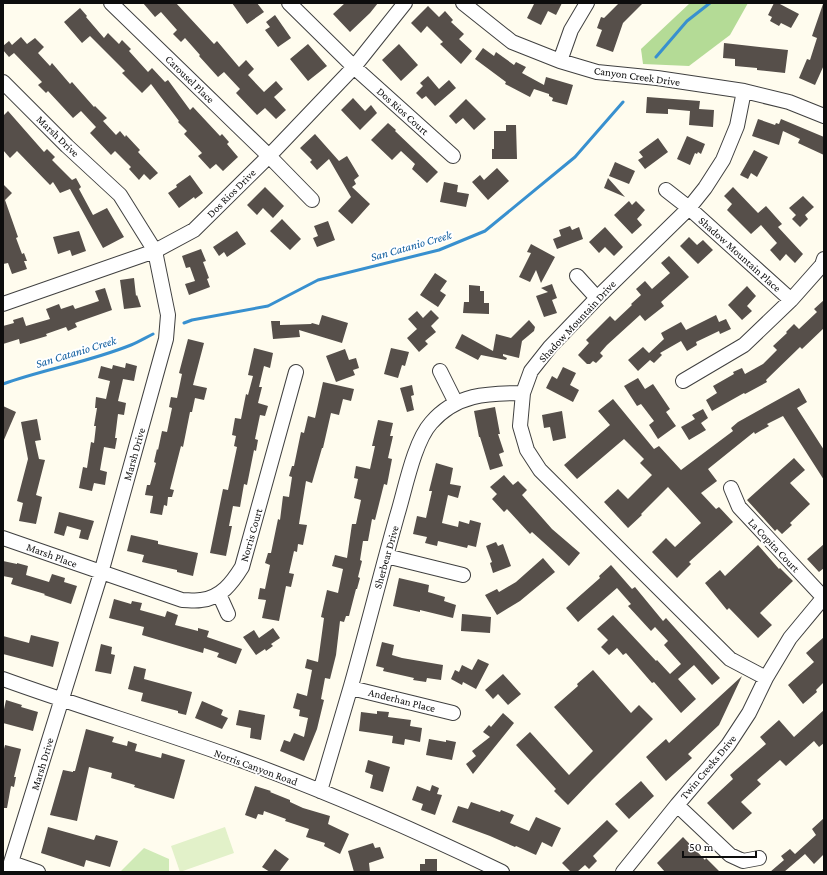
<svg xmlns="http://www.w3.org/2000/svg" width="827" height="875" viewBox="0 0 827 875" font-family="'Crimson Pro',serif">
<style>
.green{fill:#d0eab7}
.forest{fill:#b4db96}
.pitch{fill:#e2f1c9}
.lines{fill:none;stroke-linecap:round;stroke-linejoin:round}
.stream{stroke:#3890cf;stroke-width:3}
.building{fill:#564f4a}
.minor-casing{stroke:#404040;stroke-width:16}
.minor{stroke:#fff;stroke-width:14}
.labels{text-anchor:middle;stroke-width:4;stroke-linejoin:round;paint-order:stroke}
.street-label{font-size:11px;fill:#0d0d0d;stroke:#fff}
.water-label{font-size:12px;font-style:italic;fill:#1561a1;stroke:#fff}
</style>
<rect width="100%" height="100%" fill="#fffcee"/>
<path class="green" d="M144 848 169 859V872H120Z"/>
<path class="forest" d="M690 3H748L730 35 689 66 643 64 641 49Z"/>
<path class="pitch" d="M225 827 234 853 180 872 171 846Z"/>
<g class="lines">
<path class="stream" d="M656 57 687 21 710 3
M184 323 192 320 268 306 318 280 439 250 485 231 575 157 623 102
M3 384C45 369 89 362 131 345 138 342 145 338 153 334"/>
</g>
<path class="building" d="M143 3H176L214 44 217 41 239 67 246 60 254 69 248 75 264 92 276 81 283 89 274 97 286 110 276 119 265 108 257 115 236 93 240 89 224 72 218 77 199 56 200 55 185 38 181 42 173 34 177 30 161 12 155 17Z
M232 3H257L264 12 247 24Z
M345 3H378L370 13 350 32 333 14Z
M533 3H562L556 15 548 11 541 25 527 18 534 4Z
M619 3H643L623 23 613 52 596 46 602 30 597 28 601 17 604 18Z
M774 3H778L799 14 791 28 781 23 779 26 770 21 772 17 768 15Z
M823 4H824V65L815 85 799 78 807 59 810 60 817 38 812 36Z
M428 6 439 17 445 11 453 20 451 22 464 34 459 39 472 51 461 64 440 44 443 42 427 26 421 33 411 23Z
M80 8 87 16 86 17 104 38 108 33 119 44 122 40 131 49 129 51 148 72 152 68 165 82 168 80 190 110 193 107 220 136 222 134 229 142 227 144 238 157 223 171 216 164 210 169 198 156 202 153 184 134 187 131 178 122 179 121 151 84 142 93 122 73 125 71 90 36 82 43 64 22Z
M275 15 291 38 278 47 265 30 270 27 266 22Z
M21 37 27 44 35 38 44 47 38 53 50 66 52 63 70 84 72 82 94 107 95 106 107 118 103 121 116 135 120 131 125 137 126 135 140 150 138 152 158 173 150 180 144 174 139 180 129 169 131 167 115 151 111 155 90 133 96 127 81 111 73 118 48 91 46 93 38 85 42 82 14 53 9 57 3 50V46L9 41 12 45Z
M724 43 788 50 785 73 757 70V68L735 66V59L723 58Z
M308 44 327 66 308 81 290 59Z
M399 44 418 65 401 81 382 60Z
M483 48 494 56 496 52 514 65 516 62 526 67 522 73 544 85 546 77 573 85 567 105 552 101 553 98 549 96V94L534 89 530 97 505 84 506 82 475 59Z
M428 76 439 89 449 80 456 88 435 106 426 96 422 99 416 93 423 86 420 83Z
M647 97 700 101 699 109 714 110 713 127 689 125 690 111 668 109V114L646 113Z
M353 98 365 111 371 105 377 113 360 130 341 110Z
M466 99 486 119 474 130 463 118 456 124 449 116Z
M8 111 44 152 47 149 55 157 52 160 72 180 76 178 81 187 79 189 93 215 107 208 124 237 103 248 70 189 60 193 53 182 50 185 17 151 10 158 3 150V116Z
M758 119 775 125 776 123 779 124 781 119 824 137V155L798 143 800 139 783 131 779 145 752 136Z
M388 123 396 130 395 131 438 172 427 183 412 169 415 164 401 151 392 160 371 140Z
M506 125H516L517 159H492V149H494V131H506Z
M315 134 339 161 347 156 359 176 354 180 356 184 352 187 370 204 352 224 338 211 351 197 329 159 317 170 310 162 312 160 300 148Z
M687 136 705 144 701 154 698 152 697 154 695 153 690 165 677 159Z
M658 138 668 152 645 169 638 160 643 157 639 152Z
M754 150 768 157 757 177 751 173 748 179 740 175Z
M615 162 635 171 629 184 609 176Z
M497 168 509 181 488 200 472 182 480 175 484 180Z
M190 175 203 193 195 199 194 197 179 208 168 193 177 187 176 185Z
M608 178 625 197 604 188Z
M444 182 458 185 457 192 469 194 466 207 440 202Z
M3 184 12 193 5 200 18 237 16 238 22 254 24 253 27 261H24L27 269 12 274 8 263 3 264Z
M265 187 284 206 273 218 263 208 257 215 247 205Z
M733 187 758 213 766 206 782 224 778 227 803 254 795 263 786 254 780 261 770 250 777 243 761 225 751 234 727 210 732 204 724 196Z
M803 196 814 207 805 215 808 219 800 227 792 219 796 215 789 208Z
M629 201 632 205 636 201 645 210 637 219 642 225 632 234 614 215Z
M282 219 301 239 290 250 270 231Z
M328 221 335 240 317 247 313 238 318 236 314 226Z
M570 226 572 230 579 227 583 239 557 249 553 239 561 236 559 230Z
M605 227 623 247 614 256 605 247 599 253 589 242Z
M79 231 86 251 72 256 70 250 58 254 53 237Z
M237 231 246 244 227 257 224 252 219 256 213 247Z
M689 237 697 245 703 240 713 250 698 264 680 246Z
M531 244 555 257 541 283 536 270 530 282 519 277 531 253 527 252Z
M201 249 206 261 203 262 209 278 207 279 210 287 189 295 185 284 195 281 190 267 186 268 182 256Z
M669 256 689 277 661 302 664 306 645 321 640 315 607 345 600 353 603 356 596 363 593 361 590 364H587L578 355 589 343 586 340 610 316 615 321 632 305 631 304 641 295 636 289 645 281 652 289 670 273 661 263Z
M435 273 447 281 440 291 446 295 438 307 420 295Z
M134 278 136 296 137 295 141 307 124 309 120 280Z
M552 284 557 298 552 300 557 313 544 317 536 296 548 292 541 288Z
M469 285 480 286V291H484V303H489V314L463 313 464 302H469Z
M747 286 756 296 747 306 752 311 742 320 728 305Z
M105 288 112 310 75 323 77 327 68 331 66 327 46 334 47 336 20 344 19 339 3 344V326L14 323 13 320 23 317 26 326 50 319 46 309 59 304 61 309 73 305 75 309 99 301 95 291Z
M824 300V328L802 349 800 347 766 380 767 382 745 394 744 393 712 411 706 400 717 393 713 386 734 374 733 372 742 368 745 374 763 364 777 350 773 346 787 333 786 332 794 324 799 329 817 312 814 309Z
M431 310 439 318 431 326 436 332 425 341 428 344 419 352 407 338 417 329 408 319 417 311 423 318Z
M322 315 348 323 342 343 299 330 300 337 273 339 271 321H280V325L311 324 312 323 319 325Z
M716 315 719 322 726 319 731 329 720 334 719 331 696 342 697 345 687 351 681 341 660 353 662 355 654 363 650 360 638 371 628 360 643 347 649 353 664 339 661 333 681 322 686 330Z
M529 320 535 327 534 331 522 341 519 358 503 354V356L507 358 506 360 481 355 478 360 455 348 462 334 493 351 496 334 511 338Z
M188 339 204 343 193 385 207 388 204 400 195 398 192 412H190L183 447 181 446 170 489 174 490 172 497H168L167 506 164 505 162 515 150 513 153 496 145 495 147 485H150L156 463 154 462 157 449 158 450 162 431 167 432 172 408 169 407 171 397 177 398 182 374 179 373Z
M254 348 273 353 270 368 264 366 259 387H262L258 403 268 406 265 416 260 415 255 439 258 440 256 451 254 450 247 485 244 484 240 507 233 506 229 526H232L226 556 210 553 223 489 228 490 237 447 234 446 236 436 232 435 235 418 241 419 246 394 248 395 253 376 248 375Z
M391 348 409 352 405 366 402 365 398 378 384 374Z
M345 349 349 360 356 358 359 368 353 370 355 375 336 382 326 356Z
M126 363 137 366 134 381 123 379 118 401 126 403 124 415 118 414 115 438H117L115 449 104 447 100 470 107 472 105 485 94 483 92 491 79 488 83 467 87 468 91 442 94 443 96 426H94L97 408H95L96 397 106 399 110 381 98 378 101 366 112 369 113 365 125 368Z
M563 367 576 373 570 385 579 390 573 402 546 388 552 376 557 379Z
M638 378 645 389 653 384 670 409 666 412 676 426 658 439 649 425 654 421 641 404 637 406 624 386Z
M323 382 354 389 351 401 343 399 339 415 331 413 323 448H322L312 483 306 481 299 524 307 525 303 545 298 544 297 552 294 551 289 573 294 574 291 587 286 586 279 621 262 618 266 600 258 599 260 588 265 589 270 565 265 563 268 553H271L278 519 280 520 283 496 289 497 292 477 289 476 292 466H294L301 432 304 433 308 416 315 418Z
M412 385 414 395 411 396 414 410 407 412 400 388Z
M799 388 807 402 797 408 824 450V480L783 416 767 424 769 426 755 434 754 432 708 469 717 481 701 493 716 509 719 507 733 522 689 562 691 564 677 578 652 552 666 538 675 547 701 523 668 487 641 514 642 515 628 528 604 502 618 489 628 499 652 475 640 463 644 459 624 439 577 479 564 465 610 425 598 411 613 399 654 449 659 446 681 470 733 431 731 428 738 422Z
M3 406 16 412 3 442Z
M495 407 500 434H498L504 452 499 454 503 466 490 470 480 437H479L474 411Z
M703 409 708 418 701 423 706 430 689 440 681 427 695 419 692 415Z
M562 411 566 438 553 441 550 427 544 428 542 415Z
M37 419 41 440 35 441 39 459 45 460 36 495 42 497 36 524 19 521 23 503 17 501 28 459 21 422Z
M378 420 393 423 390 436H393L388 458 392 459 387 485 384 484 375 520 372 519 368 541H363L360 560 362 561 358 577 360 578 357 589H356L349 616H346L344 622 340 621 336 655 330 679 325 678 321 699 324 700 317 729 304 761 280 751 284 740 290 742 294 733 304 737 308 718 299 716 300 710 293 708 297 693 307 696 312 670 305 668 307 659 318 662 324 618 321 617 327 590 338 593 343 569 332 566 335 555 347 558 352 524H356L361 500 354 498 358 479 354 478 356 466 370 469 375 446H372Z
M794 458 805 470 790 483 810 504 790 523 792 525 782 534 777 529 775 531 747 500Z
M436 463 453 468 450 484 461 486 458 498 448 495 442 523 458 527 459 521 469 524 470 520 481 523 476 547 468 545 467 548 438 541 437 546 425 543 427 537 413 534 417 516 426 518 432 491H429Z
M504 475 513 485 518 481 527 490 522 495 552 529 580 553 569 566 552 550H553H552L532 532 530 534 507 509 504 512 492 499 497 494 490 487Z
M59 512 94 521 88 540 79 538 81 530 67 526 64 536 54 533Z
M131 535 158 541V544L198 553 193 576 177 572V570L142 562 144 555 127 551Z
M496 542 498 546 503 544 511 566 493 573 490 563 492 562 486 546Z
M824 544V568L819 572 807 559Z
M758 545 779 569 780 568 793 581 760 613 772 625 758 638 729 608 727 610 705 583 720 570 725 576Z
M543 558 555 572 520 601 497 615 485 595 497 589 499 592 516 582Z
M3 561 17 564V563L28 566 26 575 49 582 52 574 65 578 64 582 77 586 71 604 44 595 45 594 11 584 13 578 3 576Z
M611 565 632 589 635 587 663 621 666 618 720 678 712 685 694 665 678 679 696 699 681 713 654 682 652 683 626 653 623 655 617 648 609 655 601 647 608 640 597 629 613 615 656 661 657 660 670 674 681 664 664 645 668 641 655 627 651 631 628 606 631 604 617 588 578 622 566 608 600 578 599 576Z
M399 578 429 585 428 592 445 597 444 601 456 605 453 618 420 610V612L393 606Z
M114 599 131 604 132 601 142 603 140 610 165 617 167 611 178 615 175 625 198 631V628L209 631 207 637 242 649 236 664 217 657 219 653 204 648 203 653 142 635 144 627 109 618Z
M462 614 491 617 490 633 461 631Z
M273 628 280 638 271 644 273 646 266 651 265 649 256 655 243 637 254 630 259 638Z
M31 635 59 642 53 667 3 654V636L29 643Z
M824 637V682L816 690 817 692 803 704 788 685 814 662 806 653Z
M382 642 394 645 392 655 402 658 443 665 441 680 427 678 426 682 413 680 414 678 383 671 384 668 376 666Z
M101 644 112 647 111 654 115 655 111 674 95 671Z
M478 659 489 664 476 689 463 682 462 685 451 679 455 670 459 672 462 665 472 670Z
M134 666 146 669 144 679 192 692 186 715 178 713V711L141 701 143 693 128 689Z
M593 670 631 713 639 705 653 719 592 780 568 805 554 791 556 789 516 745 530 732 569 775 593 751 554 707 578 686 577 684Z
M503 674 521 694 508 705 498 694 493 699 485 690Z
M742 676 719 725 688 754 692 758 666 781 646 757 666 739 669 743Z
M6 700 22 705 21 707 38 712 33 731 3 723V714Z
M202 701 223 710 221 715 228 718 222 729 195 718Z
M239 710 265 715 261 740 250 738 251 728 236 725Z
M824 710V743L819 747 814 741 786 766 780 760 757 780 761 784 741 802 752 813 733 830 707 803 733 779 730 775 766 744 760 737 779 720 794 737Z
M377 711 389 712 388 717 411 720 410 726 422 728 420 742 405 739 404 745 392 743 393 736 359 731 361 712 377 714Z
M503 713 514 723 473 774 466 764 476 756 472 751 490 737 483 732 489 725 491 727Z
M86 729 114 737 112 742 127 746 128 741 137 744 135 751 161 758 162 753 185 760 174 799 134 787 135 785 111 778 112 773 89 767 77 821 50 815 63 770 73 772V771H75Z
M429 739 446 742V740L456 742 452 760 426 755Z
M5 745 21 749 14 777H16L14 787 11 786 7 808H3V753Z
M368 760 390 767 383 792 370 788 373 775 365 772Z
M641 781 654 796 629 819 615 804Z
M432 785 439 788 437 794 442 795 435 815 421 810 423 804 412 800 417 786 430 791Z
M255 786 271 791 270 792 290 800V802L303 808 330 816 328 824 349 834 340 854 324 846 325 843 306 837 309 829 285 821 286 819 264 811 263 815 258 814 256 819 245 815Z
M471 802 500 812 501 810 514 815 510 823 529 831 536 817 561 828 552 847 542 842 536 855 516 846 515 847 490 836 452 822 458 806 468 809Z
M824 818V854L814 864 805 854 784 872H770L784 860 781 856 790 849 795 854 816 835 812 829Z
M607 820 618 831 593 856 597 861 589 869 585 865 577 872H571L562 863Z
M48 827 94 840 96 835 118 841 110 867 86 860 84 867 41 853Z
M683 837 705 860 706 858 720 872H665L657 863Z
M373 843 375 848 380 847 384 858 369 863 370 872H354L348 851Z
M275 849 289 859 279 872H270L262 867Z
M425 859H437V872H420V864H425Z"/>
<g class="lines">
<defs>
<path id="minor" d="M111 3 269 156 312 200
M289 3 354 67 453 156
M463 3 512 42 560 61 597 72 657 78 744 91 789 102 824 116
M560 61 571 30 587 3
M3 82 67 146 120 195 155 251 168 315 166 339 101 573 8 872
M744 91 737 126 723 160 705 188 689 208 597 298 550 347 531 371 523 393 520 426 527 450 540 470 730 659 766 678
M666 190 689 208 791 300
M577 276 597 298
M3 304 155 251 194 230 269 156 354 67 405 3
M440 371 456 403
M683 381 744 345 791 300 822 265 824 259
M731 488 739 507 824 598
M3 538 182 600C188 600 195 601 201 600 221 598 232 583 242 567L296 372
M386 556 463 575
M219 594 228 614
M3 679C80 707 158 730 235 758 326 791 415 830 502 872
M351 688 453 713
M320 791C330 756 341 721 351 686 367 629 381 573 397 516 405 490 414 442 431 423 456 394 487 393 523 393
M677 805 730 855 743 861 759 858
M12 863 38 872
M623 872 677 805 728 745 749 713 766 678 790 638 824 597"/>
</defs>
<use href="#minor" class="minor-casing"/>
<use href="#minor" class="minor"/>
</g>
<g class="labels">
<g class="street-label">
<text transform="translate(637 76) rotate(8)" y="4">Canyon Creek Drive</text>
<text transform="translate(190 79) rotate(44)" y="4">Carousel Place</text>
<text transform="translate(403 111) rotate(42)" y="4">Dos Rios Court</text>
<text transform="translate(58 136) rotate(44)" y="4">Marsh Drive</text>
<text transform="translate(231 193) rotate(-45)" y="4">Dos Rios Drive</text>
<text transform="translate(740 254) rotate(42)" y="4">Shadow Mountain Place</text>
<text transform="translate(577 321) rotate(-47)" y="4">Shadow Mountain Drive</text>
<text transform="translate(134 454) rotate(-74)" y="4">Marsh Drive</text>
<text transform="translate(251 535) rotate(-74)" y="4">Norris Court</text>
<text transform="translate(774 545) rotate(47)" y="4">La Copita Court</text>
<text transform="translate(52 555) rotate(20)" y="4">Marsh Place</text>
<text transform="translate(386 557) rotate(-74)" y="4">Sherbear Drive</text>
<text transform="translate(402 700) rotate(14)" y="4">Anderhan Place</text>
<text transform="translate(42 764) rotate(-73)" y="4">Marsh Drive</text>
<text transform="translate(256 767) rotate(20)" y="4">Norris Canyon Road</text>
<text transform="translate(708 767) rotate(-50)" y="4">Twin Creeks Drive</text>
</g>
<g class="water-label">
<text transform="translate(411 246) rotate(-16)" y="4">San Catanio Creek</text>
<text transform="translate(76 352) rotate(-17)" y="4">San Catanio Creek</text>
</g>
</g>
<rect width="827" height="875" fill="none" stroke="#0d0d0d" stroke-width="8"/>
<path d="M683 851v6h73v-6" fill="none" stroke="#0d0d0d" stroke-width="2"/>
<text x="689" y="851" font-size="12" fill="#0d0d0d" stroke="#ffffff" stroke-width="3" paint-order="stroke">50 m</text>
</svg>
